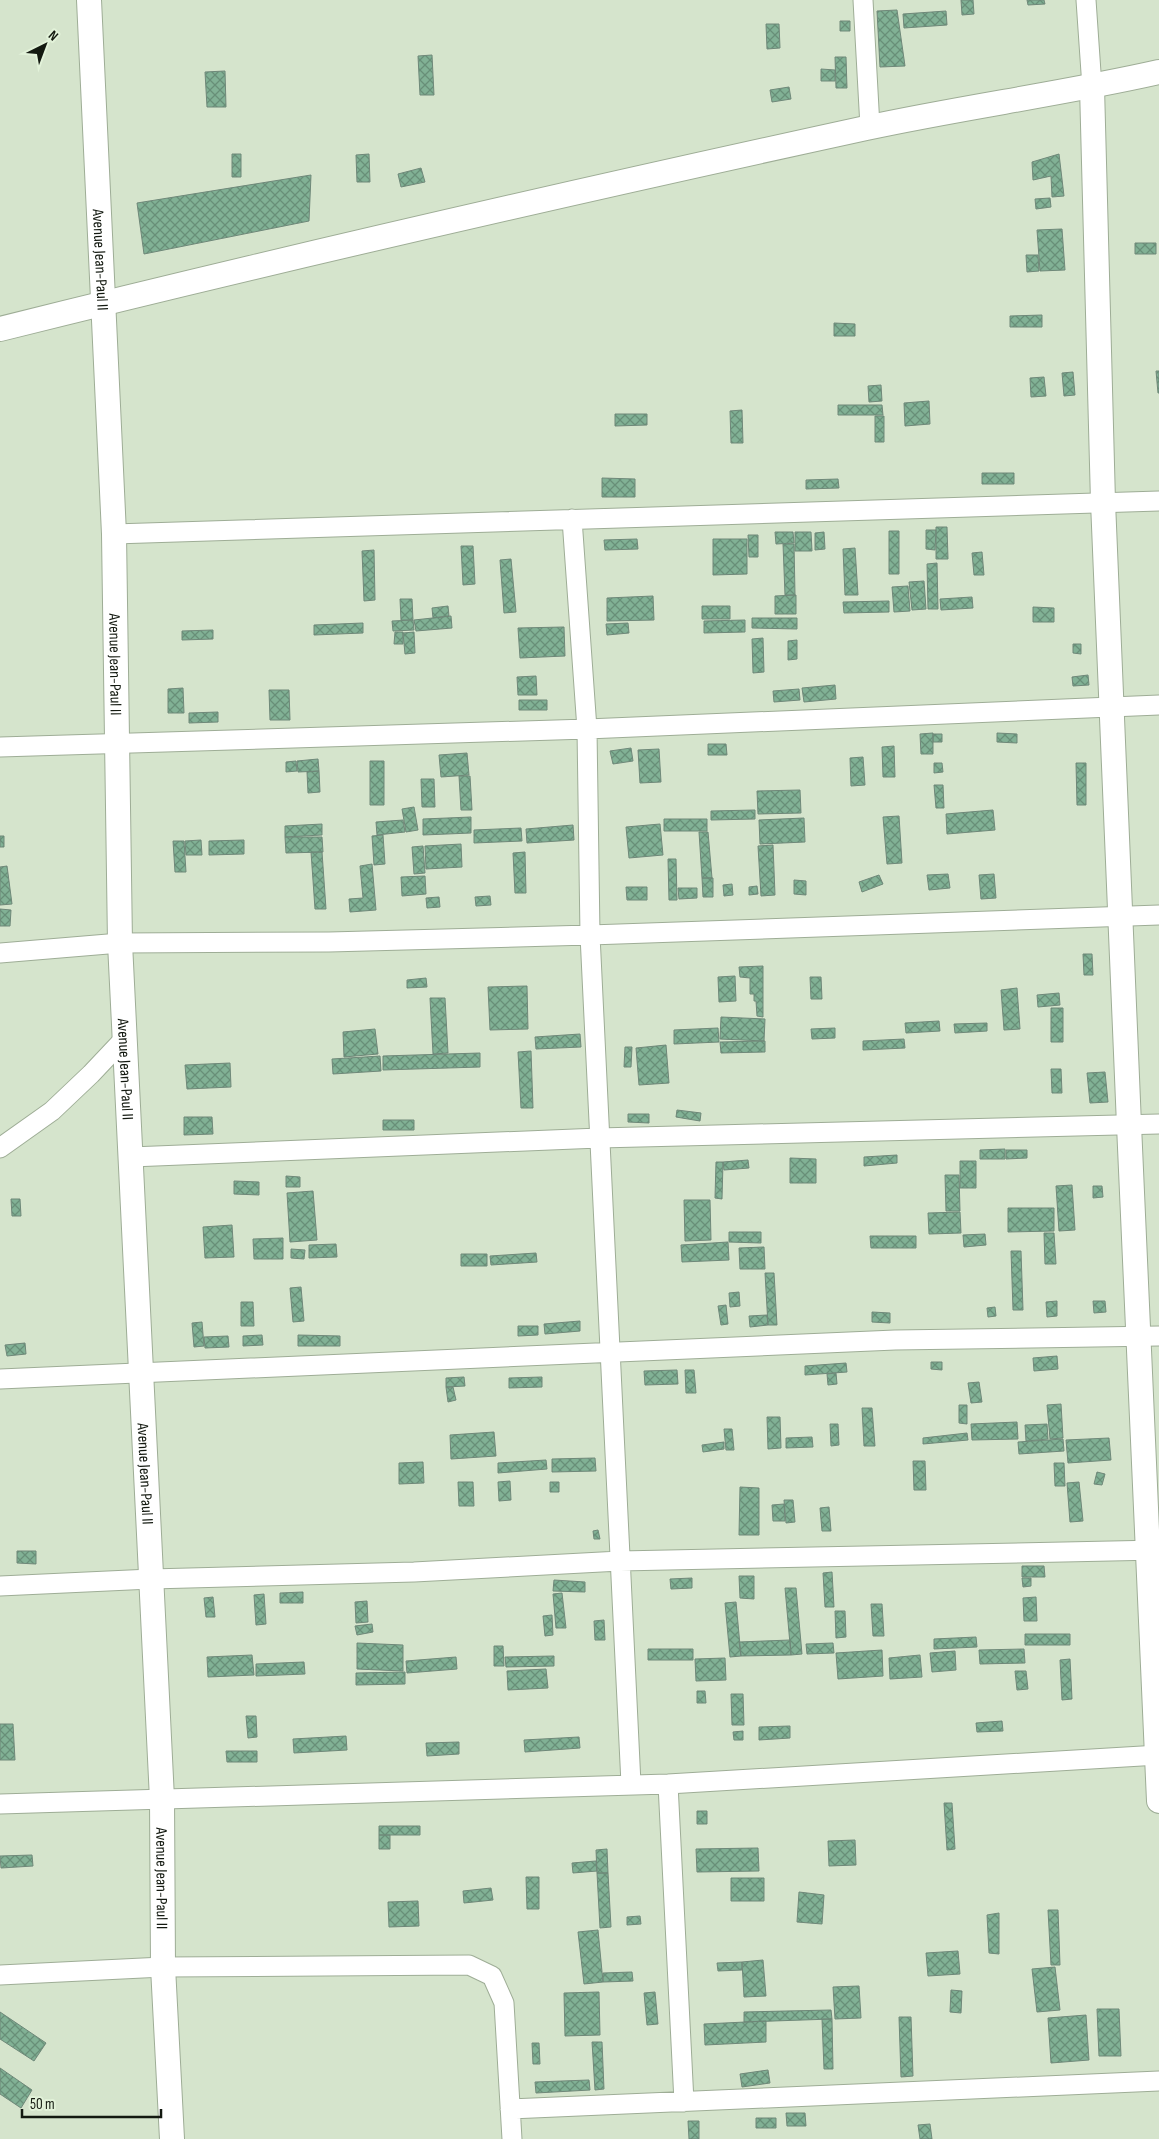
<svg xmlns="http://www.w3.org/2000/svg" width="1159" height="2139" viewBox="0 0 1159 2139" font-family="'Sofia Sans Condensed',sans-serif">
<style>
.building{fill:url(#building-cross-hatch);stroke:#6f8879}
.lines{fill:none;stroke-linecap:round;stroke-linejoin:round}
.minor-casing{stroke:#9ead96;stroke-width:21}
.tertiary-casing{stroke:#9ead96;stroke-width:26}
.minor{stroke:#fff;stroke-width:19}
.tertiary{stroke:#fff;stroke-width:24}
.labels{text-anchor:middle;stroke-width:5;stroke-linejoin:round;paint-order:stroke}
.street-label{font-size:16px;fill:#131910;stroke:#e2f2d9}
</style>
<defs>
<pattern id="building-cross-hatch" width="8" height="8" patternUnits="userSpaceOnUse" patternTransform="scale(1.25)"><rect width="8" height="8" fill="#81b195"/><path d="M0 0l8 8M0 8l8-8" fill="none" stroke="#688f78"/></pattern>
</defs>
<rect width="100%" height="100%" fill="#d5e4cc"/>
<path class="building" d="M961 0H973L974 14 962 15Z
M1027 0H1044L1045 4 1028 5Z
M897 10 905 66 880 67 877 11Z
M946 11 947 25 904 28 903 14Z
M840 21H850V31H840Z
M766 24H779L780 48 767 49Z
M432 55 434 95H420L418 56Z
M835 57H846L847 88H836Z
M821 69 835 70V81H821Z
M225 71 226 107H207L205 72Z
M789 87 791 99 772 102 770 90Z
M232 154H241V177H232Z
M369 154 370 182H357L356 155Z
M1059 154 1064 196 1052 197 1051 176 1033 180 1032 162Z
M421 168 425 182 401 187 398 174Z
M311 175 309 221 144 254 137 203Z
M1050 198 1051 207 1036 209 1035 199Z
M1062 229 1065 270 1040 271 1037 230Z
M1135 243H1156V254H1135Z
M1026 255H1038L1039 271 1027 272Z
M1042 315V327H1010V316Z
M834 323 855 324V336H834Z
M1156 371H1159V393H1158Z
M1073 372 1075 395 1064 396 1062 373Z
M1044 377 1046 396 1031 397 1030 378Z
M881 385 882 401 869 402 868 386Z
M929 401 930 424 905 426 904 403Z
M838 405H882L883 415H838Z
M742 410 743 443H731L730 411Z
M615 414H647V425L615 426Z
M875 416H884V442H875Z
M982 473H1014V484H982Z
M602 478 635 479V497H602Z
M838 479 839 488 806 489V480Z
M936 527H947L948 559H936Z
M926 530H936L935 550 926 549Z
M889 531H899V574H889Z
M775 532H793L794 543 776 544Z
M795 532H811L812 551H795Z
M824 532 825 549 815 550V533Z
M748 535H758V557H749Z
M637 539 638 549 605 550 604 540Z
M713 539H747V574L713 575Z
M783 544H794L795 595H785Z
M461 546H473L475 584 463 585Z
M855 548 858 595H845L843 549Z
M374 550 375 600 364 601 362 551Z
M982 552 984 575H974L972 553Z
M511 559 516 612 504 613 500 560Z
M937 563 938 609H928L927 564Z
M924 581 926 609 912 610 909 582Z
M908 586 910 611 894 612 892 587Z
M796 595V614H775V596Z
M653 596 654 620 607 621V598Z
M972 597 973 608 941 610 940 599Z
M400 599H412L413 620H401Z
M889 601V612L844 613 843 602Z
M448 606 449 616 433 618 432 608Z
M702 606H730V619H702Z
M1033 607 1054 608V622H1033Z
M451 616 452 628 416 631 414 620Z
M752 618H797V629L752 628Z
M413 620 414 630 393 631 392 621Z
M745 620V632L704 633V621Z
M363 623V633L314 635V625Z
M628 623 629 633 607 635 606 624Z
M564 627 565 656 520 658 518 628Z
M213 630V639L182 640V631Z
M395 632H403V644H394Z
M414 632 415 653 405 654 403 633Z
M763 638 764 672 753 673 752 639Z
M797 640V659L788 660V641Z
M1073 644H1081V654L1073 653Z
M1088 675 1089 685 1073 686 1072 677Z
M536 676 537 695H518L517 677Z
M835 685 836 699 804 702 802 688Z
M183 688 184 713H168V689Z
M799 689 800 700 774 702 773 691Z
M269 690H289L290 720H270Z
M519 700H547V710H519Z
M218 712V722L189 723V713Z
M933 733V754H921L920 734Z
M997 733 1017 734V743L997 742Z
M933 734H942V742H933Z
M708 744H726L727 755H708Z
M894 746 895 777H883L882 747Z
M631 748 633 761 613 764 610 751Z
M659 749 661 782 640 783 638 750Z
M467 753 469 775 441 777 439 755Z
M863 757 865 785 851 786 850 758Z
M318 759 319 771 298 772 297 761Z
M296 761 297 771 286 772V762Z
M370 761H384V805H370Z
M934 763H942L943 772 934 773Z
M1076 763H1086V805H1077Z
M319 771 320 792 308 793 307 772Z
M459 776H470L472 810H461Z
M421 779H434L435 807H422Z
M934 785H943L944 808H936Z
M800 790 801 813 758 814 757 791Z
M414 807 418 830 406 832 402 809Z
M755 810V819L711 820V811Z
M993 810 995 830 947 834 946 814Z
M899 816 902 863 887 864 883 817Z
M471 817V833L423 835V819Z
M804 818 805 842 760 844 759 820Z
M664 819H707V831H664Z
M403 820 405 832 377 835 376 822Z
M322 824V835L285 837V826Z
M660 824 663 855 629 858 626 827Z
M573 825 574 840 527 843 526 829Z
M521 828 522 841 474 843V830Z
M699 832H708L712 878H702Z
M383 835 385 864 374 865 372 836Z
M0 836H4V847H0Z
M285 837H322L323 852 286 853Z
M201 840 202 855H186L185 841Z
M244 840V854L209 855V841Z
M173 841H184L186 872H175Z
M461 844 462 867 426 869 425 846Z
M773 845 775 895 761 896 758 846Z
M423 846 425 873 414 874 412 847Z
M311 852H322L326 909H315Z
M525 852 526 893H515L513 853Z
M668 859H676L677 900H669Z
M372 864 376 910 350 912 349 899 363 898 360 866Z
M7 866 12 904 0 905V867Z
M948 874 950 888 929 890 927 875Z
M994 874 996 898 981 899 979 875Z
M879 875 883 884 862 892 859 882Z
M425 876 426 894 402 896 401 877Z
M702 878H713V897H703Z
M794 880 806 881V895L794 894Z
M732 884 733 895 724 896 723 885Z
M757 886 758 894 749 895V887Z
M626 887H647V900H627Z
M678 888H697V898L679 899Z
M490 896 491 905 476 906 475 897Z
M439 897 440 907 427 908 426 898Z
M0 909 11 910 10 926H0Z
M1083 954H1092L1093 975H1084Z
M763 966V1017L757 1016 756 1001H754V994H750V978L740 977 739 967Z
M735 976 736 1001 719 1002 718 977Z
M810 977H821L822 999H811Z
M426 978 427 987 407 988V980Z
M527 986 528 1029 490 1030 488 987Z
M1017 988 1020 1029 1004 1030 1001 990Z
M1059 993 1060 1005 1038 1007 1037 995Z
M430 998H445L448 1053 433 1054Z
M1051 1008H1063V1042H1051Z
M721 1017 765 1019 764 1041 720 1039Z
M939 1021 940 1031 906 1033 905 1023Z
M987 1023V1031L955 1033 954 1024Z
M718 1028 719 1042 674 1044V1030Z
M835 1028V1038L812 1039 811 1029Z
M375 1029 378 1054 344 1057 343 1032Z
M580 1034 581 1047 536 1049 535 1037Z
M904 1039 905 1048 863 1050V1041Z
M765 1041V1052L721 1053 720 1042Z
M666 1045 669 1083 639 1085 636 1048Z
M625 1047H632L631 1067H624Z
M531 1051 533 1108H521L518 1052Z
M480 1053V1067L383 1070V1056Z
M380 1056 381 1071 333 1074 332 1059Z
M230 1063 231 1087 187 1089 185 1065Z
M1051 1069H1061L1062 1093H1052Z
M1105 1072 1108 1102 1090 1103 1087 1073Z
M677 1110 701 1113 700 1121 676 1117Z
M628 1114H649V1123L628 1122Z
M184 1117H212L213 1134 184 1135Z
M383 1120H414V1130H383Z
M1005 1149V1159H980V1150Z
M1006 1150H1027V1158L1006 1159Z
M897 1155V1163L864 1166V1157Z
M790 1158 816 1159V1183H790Z
M748 1160 749 1168 724 1170 723 1162Z
M960 1161H976V1188H960Z
M716 1162H723L722 1199 715 1198Z
M945 1175H959L960 1211H946Z
M286 1176 300 1177V1187H286Z
M234 1181 259 1182V1195L234 1194Z
M1072 1185 1075 1230 1059 1231 1056 1186Z
M1093 1186H1102L1103 1197 1093 1198Z
M313 1191 317 1240 290 1242 287 1193Z
M11 1199H20L21 1216H12Z
M684 1200H710L711 1240 685 1241Z
M1008 1208H1054V1231L1008 1232Z
M960 1212 961 1233 929 1234 928 1213Z
M232 1225 234 1257 205 1258 203 1227Z
M729 1232H761V1243L729 1242Z
M1044 1233H1054L1056 1264H1045Z
M985 1234 986 1245 964 1247 963 1235Z
M870 1236H916V1248H871Z
M283 1238V1259H254L253 1239Z
M728 1242 729 1260 682 1262 681 1245Z
M336 1244 337 1257 309 1258V1245Z
M764 1247 765 1269H740L739 1248Z
M291 1249 305 1250 304 1259 291 1258Z
M1011 1251H1021L1023 1310H1013Z
M536 1253 537 1262 491 1265 490 1256Z
M461 1254H487V1266H461Z
M765 1273H774L777 1325H768Z
M301 1287 304 1321 293 1322 290 1288Z
M739 1292 740 1306 730 1307 729 1293Z
M1057 1301V1316L1047 1317 1046 1302Z
M1093 1301H1105L1106 1312 1094 1313Z
M241 1302H253L254 1326H241Z
M726 1305 728 1324 721 1325 718 1306Z
M995 1307 996 1316 988 1317 987 1308Z
M872 1312 890 1313V1323L872 1322Z
M767 1315 768 1325 750 1327 749 1316Z
M580 1321V1331L545 1334 544 1324Z
M202 1322 204 1346 194 1347 192 1323Z
M518 1326H538V1335L518 1336Z
M262 1335 263 1345 243 1346V1336Z
M298 1335 340 1336V1346H298Z
M228 1336 229 1347 205 1348 204 1337Z
M25 1343 26 1354 7 1356 5 1345Z
M1057 1356 1058 1369 1034 1371 1033 1358Z
M931 1362H942V1370L931 1369Z
M846 1363 847 1372 805 1375V1366Z
M677 1370 678 1384 645 1385 644 1371Z
M685 1370H694L696 1393H686Z
M836 1373 837 1384 828 1385 827 1374Z
M464 1377 465 1386 446 1387V1378Z
M542 1377V1387L509 1388V1378Z
M979 1382 982 1402 971 1403 968 1383Z
M446 1387H453L456 1400 448 1402Z
M1061 1404 1063 1438 1050 1439 1047 1405Z
M959 1405H967V1424L959 1423Z
M862 1408H872L875 1446H864Z
M767 1417H780L781 1448 768 1449Z
M1017 1422 1018 1439 972 1440 971 1424Z
M830 1424H838L839 1445 831 1446Z
M1047 1424 1048 1439 1026 1441 1025 1425Z
M724 1429H732L734 1450H726Z
M494 1432 496 1456 451 1459 450 1435Z
M967 1433 968 1440 923 1444V1438Z
M812 1437 813 1447 786 1448V1438Z
M1109 1438 1111 1460 1068 1463 1066 1440Z
M1063 1439 1064 1451 1019 1454 1018 1442Z
M724 1442V1449L703 1452 702 1445Z
M595 1458 596 1471 552 1472V1459Z
M546 1460 547 1469 498 1473V1463Z
M913 1461H925L926 1490H914Z
M423 1462 424 1483 399 1484V1463Z
M1054 1463H1064L1065 1486H1055Z
M1097 1472 1105 1474 1102 1485 1094 1484Z
M510 1481 511 1500 499 1501 498 1482Z
M458 1482H473L474 1506H459Z
M550 1482H559V1492H550Z
M1079 1482 1083 1521 1070 1522 1067 1483Z
M740 1487 759 1488V1535H739Z
M784 1500H793L795 1522 786 1523Z
M784 1504 785 1521H773L772 1505Z
M829 1507 831 1531H822L820 1508Z
M598 1530 600 1539H594L593 1531Z
M17 1551H36V1564L17 1563Z
M1022 1566H1044L1045 1577H1022Z
M832 1572 834 1607H825L823 1573Z
M739 1576H754V1599L740 1598Z
M692 1578V1588L671 1589 670 1579Z
M1022 1578H1031V1586L1023 1587Z
M554 1580 585 1582V1592L553 1591Z
M785 1588H796L802 1654 791 1655Z
M303 1592V1603H280V1593Z
M562 1593 566 1628H556L553 1594Z
M264 1594 266 1624 256 1625 254 1595Z
M213 1597 215 1617H206L204 1598Z
M1036 1597 1037 1621H1024L1023 1598Z
M367 1601 368 1622 356 1623 355 1602Z
M736 1602 741 1656 730 1657 725 1603Z
M871 1604H882L884 1636H873Z
M835 1611H845L846 1637 836 1638Z
M552 1615 553 1635 545 1636 543 1616Z
M604 1620 605 1640H595L594 1621Z
M372 1624 373 1632 357 1635 355 1626Z
M1025 1634H1070V1645H1025Z
M976 1637 977 1647 934 1649V1639Z
M790 1640 791 1655 741 1656 739 1642Z
M357 1643 403 1645V1671L357 1669Z
M833 1643 834 1653 807 1654 806 1644Z
M494 1646H503L504 1666H494Z
M648 1649H693V1660H648Z
M1024 1649 1025 1663 980 1664 979 1650Z
M882 1650 883 1676 838 1679 836 1653Z
M955 1651 956 1670 932 1672 930 1653Z
M252 1655 254 1675 208 1677 207 1657Z
M920 1655 922 1677 890 1679 889 1658Z
M554 1656V1666L506 1667 505 1657Z
M456 1657 457 1669 407 1673 406 1661Z
M725 1658 726 1680 696 1681 695 1659Z
M1070 1659 1072 1699 1062 1700 1060 1660Z
M304 1662 305 1674 256 1676V1664Z
M546 1669 548 1688 508 1690 507 1671Z
M1015 1671H1026L1028 1689 1017 1690Z
M405 1672V1684L356 1685V1673Z
M697 1691H705L706 1703H697Z
M731 1694H743L744 1725H732Z
M246 1716H256L257 1737 248 1738Z
M1002 1721 1003 1731 977 1732 976 1723Z
M0 1724H13L15 1760H0Z
M790 1726V1738L759 1740V1727Z
M743 1731V1740H734L733 1732Z
M346 1736 347 1750 294 1753 293 1739Z
M579 1737 580 1748 525 1752 524 1740Z
M459 1742V1754L427 1756 426 1743Z
M226 1751H257V1762H227Z
M944 1803H952L955 1849 947 1850Z
M697 1811H707V1824H697Z
M379 1826H420V1835H379Z
M379 1835H390V1849H379Z
M855 1840 856 1865 829 1866 828 1841Z
M758 1848 759 1871 697 1872 696 1849Z
M607 1849 608 1873H597L596 1850Z
M32 1855 33 1866 1 1868 0 1856Z
M596 1861 597 1871 573 1873 572 1863Z
M597 1873H608L611 1927 600 1928Z
M526 1877H539V1909H527Z
M731 1878H764V1901H731Z
M491 1888 493 1900 464 1903 463 1891Z
M799 1892 824 1895 822 1924 797 1922Z
M418 1901 419 1926 389 1927 388 1902Z
M1048 1910H1058L1060 1965H1051Z
M999 1913V1954L989 1953 987 1915Z
M640 1916 641 1924 627 1925V1917Z
M598 1930 603 1982 584 1984 578 1932Z
M958 1951 960 1974 928 1976 926 1953Z
M763 1960 766 1996 744 1997 742 1962Z
M742 1962V1970L718 1971 717 1963Z
M1055 1967 1060 2010 1037 2012 1032 1969Z
M632 1972 633 1981 603 1982V1973Z
M859 1986 861 2018 835 2019 833 1987Z
M951 1990 962 1991 961 2013 950 2012Z
M599 1992 600 2035 565 2036 564 1993Z
M655 1992 658 2024 647 2025 644 1993Z
M1097 2009H1119L1121 2056H1099Z
M831 2010 832 2019 744 2022V2012Z
M0 2012 46 2043 34 2061 0 2039Z
M1086 2015 1089 2060 1051 2063 1048 2018Z
M899 2017H911L913 2076 901 2077Z
M822 2019H832L833 2069H824Z
M766 2021V2042L705 2045 704 2024Z
M592 2042H602L604 2089 595 2090Z
M532 2043H539L540 2064H533Z
M0 2068 32 2090 21 2108 0 2094Z
M768 2070 770 2083 742 2087 740 2074Z
M589 2080 590 2090 536 2093 535 2082Z
M786 2113H805L806 2126H787Z
M756 2118H776V2128H756Z
M688 2121H699V2139H689Z
M930 2124 932 2139H920L918 2125Z"/>
<g class="lines">
<defs>
<path id="minor" d="M863 0 870 127
M1086 0 1092 87
M572 519 587 729 590 935 631 1784
M114 534 1159 501
M0 747 587 729 1159 705
M0 953 120 943 329 942 590 935 1159 915
M0 1148 52 1111 91 1074 125 1038
M131 1157 599 1138 1159 1124
M0 1379 895 1340 1159 1336
M0 1586 151 1579 414 1572 620 1561 1159 1550
M668 1784 684 2102
M0 1804 668 1784 1159 1755
M0 1975 163 1967 469 1965 492 1976 504 2003 512 2139
M510 2109 1159 2081"/>
<g id="tertiary">
<path id="s1" d="M89 0 114 534 120 943 162 1799 163 1967 172 2139"/>
<path d="M1092 87 1103 502 1129 1125 1159 1801"/>
<path d="M0 329C288 257 577 191 866 128 963 107 1062 94 1159 72"/>
</g>
</defs>
<use href="#minor" class="minor-casing"/>
<use href="#tertiary" class="tertiary-casing"/>
<use href="#minor" class="minor"/>
<use href="#tertiary" class="tertiary"/>
</g>
<g class="labels">
<g class="street-label">
<text dy="6" stroke="none"><textPath href="#s1" startOffset="260">Avenue Jean-Paul II</textPath></text>
<text dy="6" stroke="none"><textPath href="#s1" startOffset="665">Avenue Jean-Paul II</textPath></text>
<text dy="6" stroke="none"><textPath href="#s1" startOffset="1070">Avenue Jean-Paul II</textPath></text>
<text dy="6" stroke="none"><textPath href="#s1" startOffset="1475">Avenue Jean-Paul II</textPath></text>
<text dy="6" stroke="none"><textPath href="#s1" startOffset="1880">Avenue Jean-Paul II</textPath></text>
</g>
</g>
<g transform="translate(45 45) rotate(42)" stroke="#e2f2d9" stroke-width="4" paint-order="stroke">
<path d="M0-4L9 19L0 12L-9 19Z" fill="#131910"/>
<text y="-8" font-size="14" font-weight="bold" text-anchor="middle" fill="#131910">N</text>
</g>
<path d="M22 2109v8h139v-8" fill="none" stroke="#131910" stroke-width="2.5"/>
<text x="30" y="2109" font-size="15" fill="#131910" stroke="#e2f2d9" stroke-width="4" paint-order="stroke">50 m</text>
</svg>
